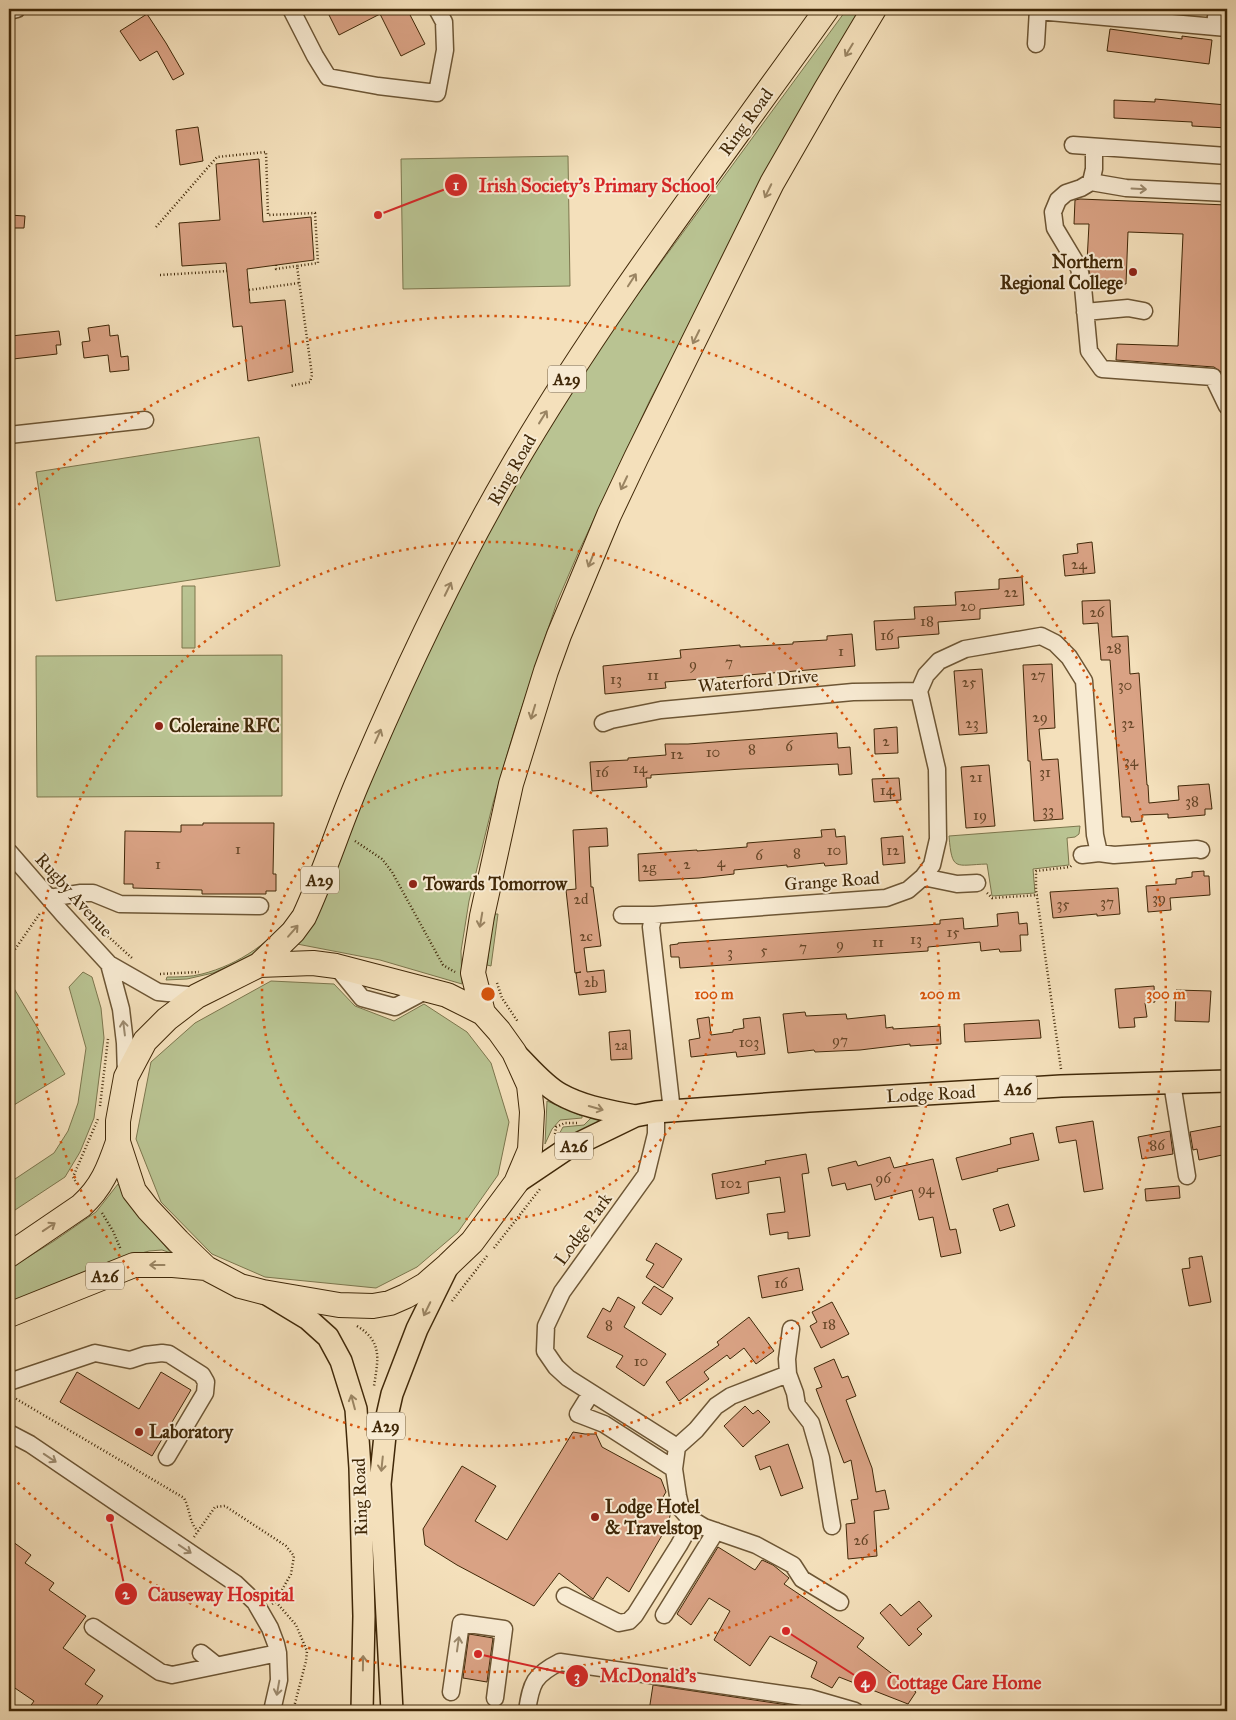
<svg xmlns="http://www.w3.org/2000/svg" width="1236" height="1720" viewBox="0 0 1236 1720" font-family="'IM FELL Great Primer',serif">
<style>
.green{fill:#b9c392;stroke:#7c764d}
.building{fill:#d9a284;stroke:#402808}
.lines{fill:none;stroke-linecap:round;stroke-linejoin:round}
.minor-casing{stroke:#6d5635;stroke-width:19}
.major-casing{stroke:#402808;stroke-width:24}
.highway-casing{stroke:#402808;stroke-width:26}
.path{stroke:#402808;stroke-width:2.5;stroke-dasharray:1 2.5;stroke-linecap:butt}
.minor{stroke:#f8ebd3;stroke-width:16}
.major{stroke:#f4e0bb;stroke-width:21}
.highway{stroke:#f4e0bb;stroke-width:24}
.oneway{stroke:#9a8462}
.oneway2{stroke:#9c8a6e}
.ring{fill:none;stroke:#d7540c;stroke-width:2.5;stroke-dasharray:2.5 5}
.poi-dot{fill:#8f2418;stroke:#f8ebd3;stroke-width:2}
.labels{text-anchor:middle;stroke-width:4;stroke-linejoin:round;paint-order:stroke}
.number-label{font-size:15px;fill:#664627}
.shield{fill:#f8ebd3;stroke:#776245;stroke-width:1}
.shield-label{font-size:16px;font-weight:bold;fill:#402808}
.street-label{font-size:18px;fill:#402808;stroke:#f8ebd3}
.poi-label{font-size:18px;font-weight:bold;fill:#402808;stroke:#f8ebd3;text-anchor:start}
.centre{fill:#d7540c;stroke:#f8ebd3;stroke-width:2.5}
.ring-label{font-size:15px;text-anchor:middle;font-weight:bold;fill:#d7540c;stroke:#f8ebd3;stroke-width:4;stroke-linejoin:round;paint-order:stroke}
.leader{fill:none;stroke:#d62828;stroke-width:2}
.callout-dot{fill:#d62828;stroke:#f8ebd3;stroke-width:2}
.mark-label{font-size:15px;text-anchor:middle;font-weight:bold;fill:#fff}
.callout-label{font-size:19px;text-anchor:middle;font-weight:bold;fill:#d62828;stroke:#f8ebd3;stroke-width:4;stroke-linejoin:round;paint-order:stroke}
</style>
<rect width="100%" height="100%" fill="#f4e0bb"/>
<filter id="stains"><feTurbulence type="fractalNoise" baseFrequency=".004" numOctaves="4"/><feColorMatrix values="0 0 0 0 .2 0 0 0 0 .09 0 0 0 0 .02 0 0 0 .5 -.17"/></filter>
<radialGradient id="worn" r=".72"><stop offset=".6" stop-color="#630" stop-opacity="0"/><stop offset="1" stop-color="#630" stop-opacity=".3"/></radialGradient>
<path class="green" d="M847 9H864L771 166 650 400 579 551 557 602 515 728 493 803 469 901 461 951 462 984 380 960 297 944 383 748 458 587 510 492 576 384 618 321Z
M568 156 570 286 403 289 401 159Z
M259 437 280 566 56 601 36 472Z
M182 586H195V648H182Z
M282 655V796L37 797 36 656Z
M1080 826 1079 834 1075 837 1067 838 1069 865 1033 869 1035 893 992 896 987 864C955 865 952 872 949 836Z
M324 834 327 835 298 910 279 933 249 957 213 973 187 979 166 980 167 977C179 977 191 977 202 974 238 965 274 941 295 909 309 887 316 859 324 834Z
M495 914H498L491 966 487 965 491 933Z
M83 972 92 977 101 1008 104 1038 94 1118 80 1152 65 1177 9 1214V1183L54 1153 68 1131 78 1103 86 1048 69 987Z
M9 980 65 1074 9 1108Z
M271 981 334 984 355 1006 394 1021 424 1004 467 1032 491 1063 509 1122 498 1175 458 1232 417 1267 376 1288 265 1277 212 1254 161 1202 136 1139 151 1062 195 1023Z
M547 1101 582 1116V1118L560 1120 552 1129 545 1144Z
M592 1117 620 1118 589 1130 557 1138 563 1127 584 1125Z
M118 1184 130 1205 171 1253 162 1250 149 1251 127 1257 9 1308V1269L54 1241 96 1212Z"/>
<path class="building" d="M326 9H407L425 44 401 56 380 14 339 35Z
M147 14 166 43 184 74 173 80 157 51 140 61 120 31Z
M1110 29 1182 39V36L1212 40 1209 64 1107 51Z
M1155 99 1227 105V128L1192 126V122L1114 118V100L1155 102Z
M198 127 203 161 180 165 176 130Z
M259 159 263 222 311 217 314 260 247 269 250 303 285 300 293 372 248 381 242 326 233 327 226 263 182 266 179 223 220 220 216 164Z
M1080 199 1227 205V372H1221L1214 367 1116 360 1117 344 1178 346 1183 234 1128 232 1126 284 1092 283 1087 262 1089 224H1074L1075 200Z
M9 215 25 216 24 228H9Z
M109 325 110 336 118 335 121 357 128 356 129 370 110 372 108 355 84 358 82 342 90 341 88 328Z
M59 331 61 345H56L57 354 13 359 11 336Z
M1092 542 1095 573 1065 576 1063 555 1078 553 1077 544Z
M1022 577 1024 605 980 609V619L938 622 939 634 898 637 899 648 876 650 874 621 915 619 914 607 956 605 955 592 999 589V579Z
M1110 600 1112 637 1128 636 1130 674 1139 673 1147 785H1148L1149 803 1179 800 1178 786 1209 784 1212 809H1205V815L1168 818V814L1142 815V821L1131 822 1130 817H1122L1110 660H1101L1098 623 1083 624 1082 601Z
M852 634 855 666 665 682 666 688 605 694 603 666 681 658 680 650 740 645V647L793 644V642L827 640V636Z
M1052 664 1055 728 1039 729 1042 760 1058 759 1063 819 1034 821 1030 761H1028L1023 665Z
M982 669 987 733 959 735 954 671Z
M897 727 898 753 875 754 874 729Z
M837 733 838 748 850 747 852 774 839 775 838 764 742 769 651 775V778H646L647 787 592 791 590 762 628 760V758L666 755 665 744H688Z
M989 765 995 826 966 828 961 767Z
M899 778 901 800 874 802 872 779Z
M203 823H274L273 874H276V891H266V894H202V890L133 888V884H124L125 831 181 832V825H203Z
M607 828 608 846 589 847 591 887H593L601 946 584 948 587 972 604 970 606 992 579 995 576 973 581 972 575 973 566 890 576 889 573 830Z
M835 829 836 837 845 836 847 864 825 866 824 863 787 867V865L734 870V874L699 878 639 881 638 854 697 850V851L747 847V843L822 837 821 830Z
M903 836 905 863 883 865 881 838Z
M1204 871V876H1209L1210 895 1170 898 1171 910 1148 912 1146 886 1176 884V879L1192 877V872Z
M1118 888 1120 914 1097 916V914L1053 918 1050 892Z
M1018 912 1019 924 1027 923 1028 935H1020L1021 951 1000 952 999 949 981 951 980 942 928 947V951L680 968 679 957H671L670 945 678 944V943L940 924V920L963 918 964 929 998 926 997 914Z
M1154 986 1155 1002 1145 1003 1147 1017 1134 1018 1135 1027 1119 1028 1115 989Z
M1176 990 1211 991 1209 1022 1175 1021Z
M805 1012 806 1016 846 1014 847 1019 885 1015 886 1028 893 1027V1029L940 1026 941 1044 910 1046V1044L860 1050 815 1052 814 1050 788 1053 783 1014Z
M709 1017 711 1035 733 1032V1030L744 1028 743 1019 760 1017 765 1054 737 1057 736 1052 691 1057 689 1040 700 1038 697 1019Z
M1039 1020 1041 1038 965 1042 964 1024Z
M630 1030 632 1059 611 1060 609 1032Z
M1093 1121 1103 1189 1084 1192 1076 1140 1059 1143 1056 1127Z
M1227 1125V1154L1199 1160 1197 1149 1193 1150 1190 1132Z
M1170 1131 1173 1154 1142 1159 1138 1137Z
M1033 1133 1039 1160 997 1169 998 1171 962 1180 956 1158 1011 1144 1010 1138Z
M806 1154 809 1173 802 1174 810 1236 788 1239V1232L770 1235 767 1214 785 1212 780 1177 748 1182 749 1193 716 1199 712 1174 766 1164 765 1161Z
M890 1157 894 1168 933 1159 950 1230 956 1229 961 1253 941 1257 933 1217 919 1220 912 1190 875 1200 871 1184 847 1190 845 1183 832 1186 828 1168 856 1161 858 1166Z
M1179 1186 1180 1198 1146 1201 1145 1189Z
M1008 1204 1015 1226 1000 1231 993 1209Z
M656 1243 682 1259 663 1288 646 1277 654 1264 646 1260Z
M1202 1256 1211 1302 1189 1306 1182 1269 1190 1268 1189 1258Z
M799 1268 803 1290 762 1298 758 1276Z
M654 1286 673 1298 661 1315 642 1303Z
M618 1297 635 1307 624 1327 666 1354 644 1386 616 1367 623 1356 587 1337 603 1308 610 1312Z
M832 1302 849 1334 821 1348 810 1326 817 1322 812 1312Z
M749 1317 774 1351 756 1364 744 1348 730 1359 727 1355 704 1372 709 1379 679 1401 666 1382 719 1345 717 1342Z
M834 1359 842 1378 848 1376 856 1396 846 1400 872 1468 876 1492 885 1490 889 1509 874 1511 877 1556 848 1559 846 1524 855 1523 851 1500 858 1499 851 1460 844 1463 816 1389 822 1387 814 1368Z
M77 1372 139 1409 161 1372 191 1390 152 1456 60 1402Z
M745 1406 753 1414 758 1410 770 1422 743 1447 724 1426Z
M573 1432 585 1434H596L602 1447 661 1479 666 1492 660 1502 670 1507 671 1511 668 1525 629 1592 607 1577 593 1599 559 1573 534 1606 457 1565 425 1545 423 1529 462 1466 496 1486 475 1521 507 1540Z
M788 1444 803 1488 781 1496 770 1466 760 1470 755 1456Z
M9 1539 31 1555 25 1563 54 1583 49 1590 86 1616 63 1648 95 1670 85 1684 103 1696 92 1711H27L34 1701 9 1684Z
M718 1547 755 1570 762 1560 773 1565 789 1578 784 1584 864 1638 857 1647 916 1692 908 1704 839 1677 832 1688 811 1677 817 1662 770 1636 750 1666 714 1640 730 1611 709 1598 691 1625 677 1614Z
M919 1601 932 1616 917 1629 922 1634 909 1646 880 1613 890 1604 901 1616Z
M469 1634 493 1638 487 1682 463 1678Z
M653 1685 808 1708V1711H649Z"/>
<g class="lines">
<defs>
<path id="minor" d="M291 9 315 56 328 77 378 86 437 93 445 50 444 22 437 9
M9 11 17 9
M1038 11 1227 28
M1215 26 1217 9
M1036 44 1038 9
M1073 145 1227 156
M1094 147V169L1091 182 1081 188 1066 193 1058 200 1053 212 1055 228 1079 268 1083 287 1089 351 1102 369 1213 377 1227 406
M1091 182 1126 188 1227 193
M1085 312 1128 308 1144 311
M9 435 145 420
M603 723 611 720 661 710 853 692 919 691
M9 852 63 914 109 964 158 992 197 996
M1082 855 1099 853
M923 877 957 884 977 883
M49 898 81 893H93L120 904 260 906
M622 915H654
M109 964 121 1009 125 1043 126 1075
M336 966 362 998 395 1007 427 990
M1172 1083 1187 1176
M672 1111 651 927 654 915 886 898 908 890 923 877 932 865 938 839 937 769 919 691 926 675 939 661 965 649 1041 636 1055 643 1069 657 1084 681 1095 835 1099 853 1114 855 1197 849 1201 850
M656 1112V1134L646 1175 562 1292 546 1326 545 1351 556 1367 568 1378 677 1447
M791 1329 787 1359 788 1374 795 1393 797 1405 811 1423 821 1458 832 1526
M788 1374 731 1396 716 1406 696 1430 677 1447 674 1469 678 1496 681 1509 689 1518 704 1527 756 1545 793 1565 802 1579 840 1602
M9 1382 95 1353 130 1360 145 1355 162 1353 169 1354 202 1375 206 1382 205 1393 167 1457
M591 1393 578 1414 604 1424 674 1469
M9 1433 30 1444 235 1583 255 1602 270 1628 276 1644 278 1653 279 1680 272 1711
M565 1596 619 1623 629 1621 635 1615 679 1545 693 1520
M664 1615 716 1531
M93 1627 160 1672 172 1675 278 1653
M201 1653 216 1665
M451 1692 461 1623 504 1629 495 1698
M527 1711C531 1683 534 1675 560 1662L810 1698 855 1711"/>
<path id="major" d="M517 1055C530 1068 544 1085 560 1094 583 1107 610 1111 635 1116
M516 1183 565 1150 635 1116 656 1112 809 1101 1061 1086 1227 1081
M265 1293 308 1319 328 1337 341 1361 356 1409 360 1468 364 1616 362 1711
M392 1711 380 1484 387 1416 392 1394 417 1329 448 1266"/>
<path id="highway" d="M313 963 336 966 447 995 483 1013 499 1031 514 1052 529 1085 532 1112 530 1150 516 1183 472 1242 448 1265 425 1285 406 1296 390 1303 373 1306 339 1305 263 1292 240 1286 206 1268 178 1241 148 1209 134 1191 118 1142V1121L126 1077 145 1041 167 1019 197 996 259 965Z
M259 965 293 932 304 917C325 872 339 825 359 779 404 674 453 569 510 471 604 309 719 161 827 9
M483 1013 473 973 482 916 511 784 546 671 559 635 609 515 636 458 772 183 826 89 874 9
M9 1255 81 1206C102 1187 109 1168 118 1142
M9 1315 134 1265H173L206 1268"/>
</defs>
<use href="#minor" class="minor-casing"/>
<use href="#major" class="major-casing"/>
<use href="#highway" class="highway-casing"/>
<path class="path" d="M156 227 217 157 266 152 268 215 315 213 318 263 297 266 312 375 310 382 290 386
M276 265V269L297 266
M160 275 227 271
M249 290 299 283
M355 841 382 859 392 872 443 965 455 972
M987 893 992 898 1038 895
M100 929 133 959
M9 958 41 912
M160 974 199 972
M497 983 502 998 518 1022
M1061 1069 1036 890V871L1070 867 1072 865
M100 1106 108 1039
M555 1134 556 1127 565 1123H577
M77 1184 73 1177 98 1119
M102 1213 113 1231 121 1250
M494 1248 540 1189
M452 1301 487 1256
M357 1326C383 1342 378 1359 374 1386
M13 1397 184 1498C190 1509 189 1523 198 1531
M194 1537 215 1507 225 1506 286 1546 294 1556 291 1574 275 1602 272 1604
M276 1602 296 1625 307 1651 306 1661 293 1711"/>
<use href="#minor" class="minor"/>
<use href="#major" class="major"/>
<use href="#highway" class="highway"/>
</g>
<defs><path id="oneway-shaft" d="M-6 0H5M1.5-3L5.5 0L1.5 3" fill="none" stroke-width="1.6" stroke-linecap="round" stroke-linejoin="round" transform="scale(1.25)"/></defs>
<g class="oneway">
<use href="#oneway-shaft" transform="translate(849 50) rotate(121)"/>
<use href="#oneway-shaft" transform="translate(768 191) rotate(116)"/>
<use href="#oneway-shaft" transform="translate(632 280) rotate(-57)"/>
<use href="#oneway-shaft" transform="translate(696 337) rotate(116)"/>
<use href="#oneway-shaft" transform="translate(543 417) rotate(-58)"/>
<use href="#oneway-shaft" transform="translate(624 483) rotate(115)"/>
<use href="#oneway-shaft" transform="translate(591 560) rotate(112)"/>
<use href="#oneway-shaft" transform="translate(448 589) rotate(-64)"/>
<use href="#oneway-shaft" transform="translate(533 712) rotate(107)"/>
<use href="#oneway-shaft" transform="translate(378 736) rotate(-66)"/>
<use href="#oneway-shaft" transform="translate(481 920) rotate(100)"/>
<use href="#oneway-shaft" transform="translate(293 931) rotate(-49)"/>
<use href="#oneway-shaft" transform="translate(596 1108) rotate(16)"/>
<use href="#oneway-shaft" transform="translate(49 1227) rotate(-34)"/>
<use href="#oneway-shaft" transform="translate(157 1265) rotate(-180)"/>
<use href="#oneway-shaft" transform="translate(427 1309) rotate(116)"/>
<use href="#oneway-shaft" transform="translate(353 1402) rotate(-105)"/>
<use href="#oneway-shaft" transform="translate(382 1464) rotate(96)"/>
<use href="#oneway-shaft" transform="translate(363 1663) rotate(-89)"/>
</g>
<g class="oneway2">
<use href="#oneway-shaft" transform="translate(1139 189) rotate(3)"/>
<use href="#oneway-shaft" transform="translate(124 1028) rotate(-97)"/>
<use href="#oneway-shaft" transform="translate(50 1458) rotate(34)"/>
<use href="#oneway-shaft" transform="translate(185 1549) rotate(34)"/>
<use href="#oneway-shaft" transform="translate(458 1644) rotate(-82)"/>
<use href="#oneway-shaft" transform="translate(278 1688) rotate(100)"/>
</g>
<g class="ring">
<circle cx="488" cy="994" r="226"/>
<circle cx="488" cy="994" r="452"/>
<path d="M13 510A678 678 0 1 1 13 1478"/>
</g>
<g class="poi-dot">
<circle cx="1133" cy="272" r="5"/>
<circle cx="159" cy="726" r="5"/>
<circle cx="413" cy="884" r="5"/>
<circle cx="139" cy="1432" r="5"/>
<circle cx="595" cy="1517" r="5"/>
</g>
<g class="labels">
<g class="number-label">
<text x="1079" y="569">24</text>
<text x="1011" y="597">22</text>
<text x="968" y="611">20</text>
<text x="1097" y="617">26</text>
<text x="927" y="626">18</text>
<text x="887" y="640">16</text>
<text x="1114" y="653">28</text>
<text x="841" y="656">1</text>
<text x="729" y="667">7</text>
<text x="693" y="669">9</text>
<text x="653" y="680">11</text>
<text x="1038" y="680">27</text>
<text x="616" y="684">13</text>
<text x="969" y="687">25</text>
<text x="1125" y="690">30</text>
<text x="1040" y="722">29</text>
<text x="972" y="728">23</text>
<text x="1128" y="728">32</text>
<text x="886" y="746">2</text>
<text x="789" y="751">6</text>
<text x="752" y="754">8</text>
<text x="713" y="757">10</text>
<text x="677" y="759">12</text>
<text x="1131" y="766">34</text>
<text x="640" y="773">14</text>
<text x="602" y="777">16</text>
<text x="1045" y="777">31</text>
<text x="976" y="782">21</text>
<text x="887" y="795">14</text>
<text x="1192" y="806">38</text>
<text x="1048" y="815">33</text>
<text x="980" y="820">19</text>
<text x="238" y="854">1</text>
<text x="834" y="855">10</text>
<text x="893" y="855">12</text>
<text x="797" y="858">8</text>
<text x="759" y="860">6</text>
<text x="721" y="867">4</text>
<text x="158" y="869">1</text>
<text x="687" y="869">2</text>
<text x="649" y="872">2g</text>
<text x="1159" y="903">39</text>
<text x="581" y="904">2d</text>
<text x="1107" y="907">37</text>
<text x="1063" y="909">35</text>
<text x="953" y="937">15</text>
<text x="586" y="941">2c</text>
<text x="916" y="944">13</text>
<text x="878" y="947">11</text>
<text x="840" y="949">9</text>
<text x="803" y="952">7</text>
<text x="764" y="955">5</text>
<text x="730" y="957">3</text>
<text x="591" y="987">2b</text>
<text x="840" y="1045">97</text>
<text x="749" y="1047">103</text>
<text x="621" y="1050">2a</text>
<text x="1157" y="1150">86</text>
<text x="883" y="1183">96</text>
<text x="731" y="1188">102</text>
<text x="926" y="1194">94</text>
<text x="781" y="1288">16</text>
<text x="829" y="1329">18</text>
<text x="609" y="1330">8</text>
<text x="641" y="1366">10</text>
<text x="861" y="1545">26</text>
</g>
<g class="shield">
<rect x="548" y="365.5" width="38" height="27" rx="4"/>
<rect x="301" y="866.5" width="38" height="27" rx="4"/>
<rect x="999" y="1075.5" width="38" height="27" rx="4"/>
<rect x="555" y="1132.5" width="38" height="27" rx="4"/>
<rect x="86" y="1262.5" width="38" height="27" rx="4"/>
<rect x="367" y="1412.5" width="38" height="27" rx="4"/>
</g>
<g class="shield-label">
<text x="567" y="385">A29</text>
<text x="320" y="886">A29</text>
<text x="1018" y="1095">A26</text>
<text x="574" y="1152">A26</text>
<text x="105" y="1282">A26</text>
<text x="386" y="1432">A29</text>
</g>
<g class="street-label">
<text transform="translate(746 122) rotate(-54)" y="6">Ring Road</text>
<text transform="translate(512 470) rotate(-60)" y="6">Ring Road</text>
<text transform="translate(758 681) rotate(-5)" y="6">Waterford Drive</text>
<text transform="translate(832 881) rotate(-4)" y="6">Grange Road</text>
<text transform="translate(74 895) rotate(48)" y="6">Rugby Avenue</text>
<text transform="translate(931 1094) rotate(-3)" y="6">Lodge Road</text>
<text transform="translate(583 1229) rotate(-54)" y="6">Lodge Park</text>
<text transform="translate(360 1497) rotate(-92)" y="6">Ring Road</text>
</g>
<g class="poi-label">
<text x="1123" y="268" text-anchor="end">Northern<tspan x="1123" dy="21">Regional College</tspan></text>
<text x="169" y="732">Coleraine RFC</text>
<text x="423" y="890">Towards Tomorrow</text>
<text x="149" y="1438">Laboratory</text>
<text x="605" y="1513">Lodge Hotel<tspan x="605" dy="21">&amp; Travelstop</tspan></text>
</g>
</g>
<circle cx="488" cy="994" r="8" class="centre"/>
<g class="ring-label">
<text x="714" y="999">100 m</text>
<text x="940" y="999">200 m</text>
<text x="1166" y="999">300 m</text>
</g>
<path class="leader" d="M378 215L456 185M110 1518L126 1594M478 1654L577 1676M786 1631L865 1682"/>
<g class="callout-dot">
<circle cx="378" cy="215" r="5"/>
<circle cx="110" cy="1518" r="5"/>
<circle cx="478" cy="1654" r="5"/>
<circle cx="786" cy="1631" r="5"/>
<circle cx="456" cy="185" r="12"/>
<circle cx="126" cy="1594" r="12"/>
<circle cx="577" cy="1676" r="12"/>
<circle cx="865" cy="1682" r="12"/>
</g>
<g class="mark-label">
<text x="456" y="190">1</text>
<text x="126" y="1599">2</text>
<text x="577" y="1681">3</text>
<text x="865" y="1687">4</text>
</g>
<g class="callout-label">
<text x="597" y="192">Irish Society's Primary School</text>
<text x="221" y="1601">Causeway Hospital</text>
<text x="648" y="1682">McDonald's</text>
<text x="964" y="1689">Cottage Care Home</text>
</g>
<rect width="1236" height="1720" fill="none" stroke="#f4e0bb" stroke-width="30"/>
<rect x="10" y="10" width="1216" height="1700" fill="none" stroke="#402808" stroke-width="2.5"/>
<rect x="15" y="15" width="1206" height="1690" fill="none" stroke="#402808"/>
<rect width="100%" height="100%" filter="url(#stains)"/>
<rect width="100%" height="100%" fill="url(#worn)"/>
</svg>
